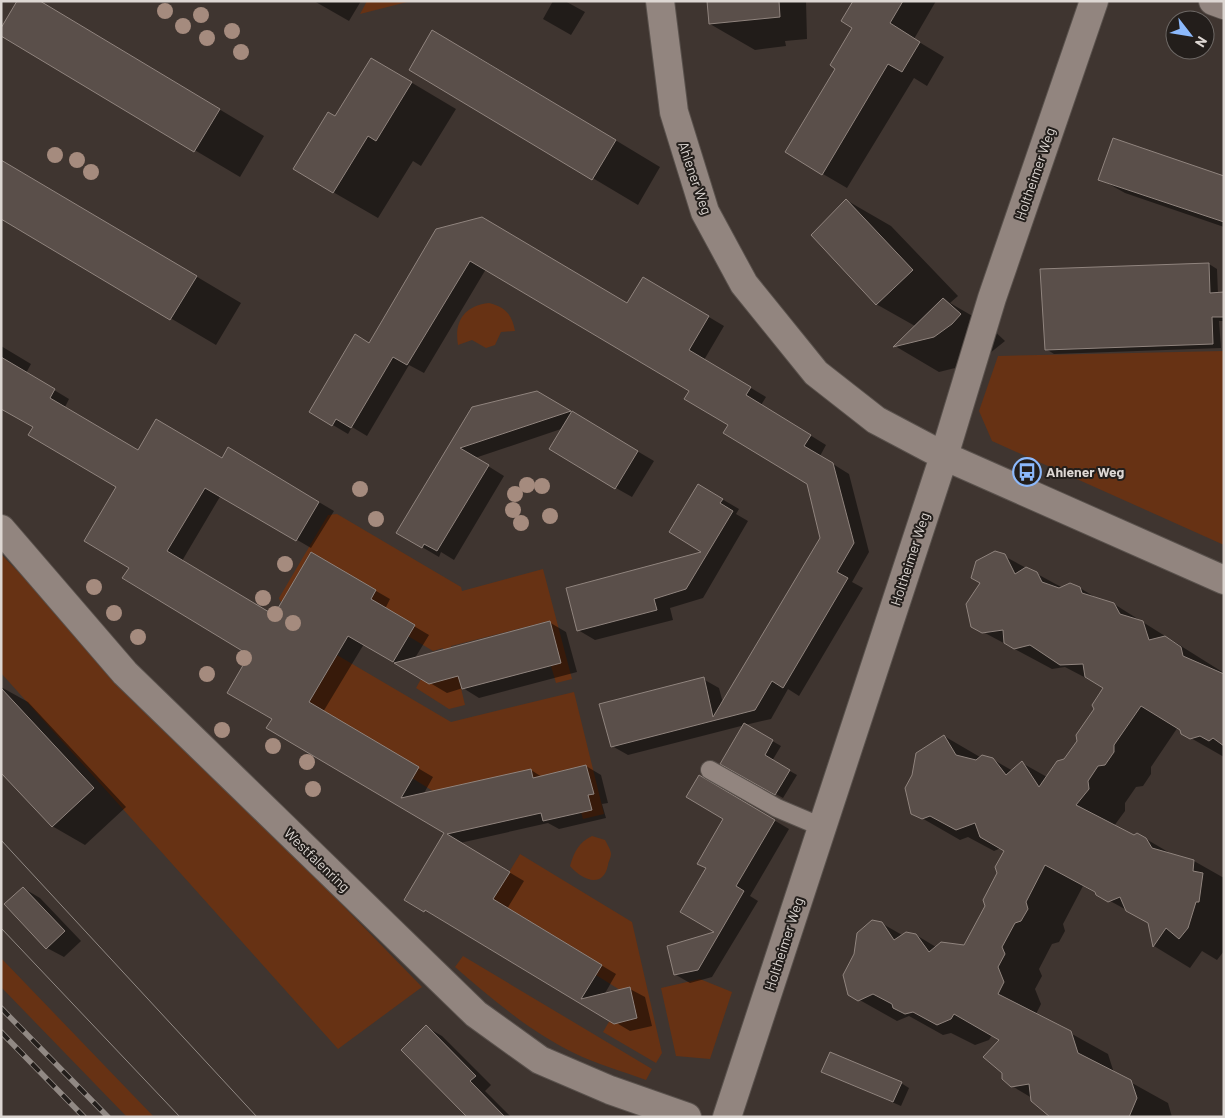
<svg xmlns="http://www.w3.org/2000/svg" width="1225" height="1118" viewBox="0 0 1225 1118" font-family="Barlow,sans-serif">
<style>
.green{fill:#673214}
.shadow{fill:#0007}
.building{fill:#5a4f4a;stroke:#90847e}
.lines{fill:none;stroke-linecap:round;stroke-linejoin:round}
.lane-casing{stroke:#59514c;stroke-width:20}
.street-casing{stroke:#59514c;stroke-width:30}
.lane{stroke:#92857f;stroke-width:18}
.street{stroke:#92857f;stroke-width:28}
.tram{stroke:#918984;stroke-width:1}
.rail-casing{stroke:#918984;stroke-width:5.5}
.rail{stroke:#231e1b;stroke-width:4;stroke-dasharray:11;stroke-linecap:butt}
.tree{fill:#a58b7e}
.labels{text-anchor:middle;stroke-width:4;stroke-linejoin:round;paint-order:stroke}
.street-label{font-size:14px;fill:#ddd7d3;stroke:#231e1b}
.poi-label{font-size:14px;font-weight:bold;fill:#ddd7d3;stroke:#231e1b;text-anchor:start}
</style>
<rect width="100%" height="100%" fill="#3f3530"/>
<path class="green" d="M367 1H411L360 14Z
M489 303C505 307 512 314 515 331L501 332 495 345 486 348 472 340 458 345C454 321 464 306 489 303Z
M1224 351V545L992 441 979 411 998 356Z
M337 514 461 587 462 591 543 569 572 679 556 683 551 666 560 663 549 621 451 646 465 705 449 709 416 688 421 679 451 678 443 648 433 651 408 636 415 625 371 599 376 590 311 552 289 589V607L280 601 279 598 328 515Z
M1 554 27 581 422 987 338 1049 1 673Z
M337 655 451 722 574 692 604 814 583 819 581 812 588 795 593 794 586 765 533 778 436 793 412 778 309 702Z
M592 836 605 840C607 844 611 850 611 854 611 858 608 862 608 865 603 890 581 879 570 866 574 852 579 842 592 836Z
M520 854 632 922 662 1053 656 1063 603 1032 610 1020 614 1023 637 1018 630 988 620 990 596 975 602 965 493 899Z
M463 956 652 1069 646 1080C622 1071 596 1064 574 1053 529 1031 492 999 455 967Z
M1 958 154 1117H127L1 987Z
M700 979 732 992 710 1059 676 1056 661 988Z"/>
<path class="shadow" d="M314 1H361L349 21Z
M553 1H565L585 12 571 35 543 19Z
M708 1H806L807 39 785 41 786 46 755 50 710 24Z
M854 1H936L914 39 944 57 927 86 914 78 847 188 823 174 837 68 854 27Z
M69 19 264 136 240 177 1 35Z
M478 57 660 167 638 205 410 69Z
M372 59 456 109 421 166 413 161 378 218 333 192 335 118Z
M1224 177V227L1125 193 1100 179Z
M46 187 241 303 216 345 1 218Z
M846 200 891 226 958 296 950 303 988 325 1005 341 979 362 939 372 895 346 915 326 876 304Z
M437 230 627 305 643 278 724 326 704 360 766 397 761 405 826 445 820 456 849 474 869 552 852 582 863 588 799 696 788 689 771 719 745 725 781 746 772 761 797 775 783 798 722 763 745 725 628 755 612 746 703 679 719 688 723 703 821 538 808 483 729 425 690 390 486 269 424 373 409 365 367 436 352 427 348 434 311 412 369 344Z
M1209 264 1217 269 1218 294H1224V321H1219L1221 348 1054 354 1046 349Z
M1 346 31 364 26 373 69 399 65 407 138 451 223 459 229 449 334 511 311 548 221 495 182 561 274 616 312 554 390 599 385 609 429 635 415 658 549 622 566 632 577 672 479 698 463 688 447 693 364 644 323 712 433 777 423 795 531 770 542 777 586 766 601 775 608 803 602 804 606 818 559 829 548 823 460 843 524 881 507 909 616 974 604 995 630 989 645 997 652 1026 630 1031 441 918 440 919 406 899 445 833 274 719 251 654 130 567 117 486 34 427 1 407Z
M537 392 654 461 632 497 616 488 564 428 475 458 504 476 454 560 441 552 439 557 398 533 473 408Z
M698 485 739 509 736 514 748 521 703 598 670 608 673 620 595 640 578 630 704 552Z
M1004 556 1063 588H1080L1098 599 1114 604 1224 673V757L1182 733 1178 727 1151 767V774L1143 786 1136 787 1125 803V811L1114 826 1134 837 1146 839 1175 856 1194 861 1224 878V951L1217 960 1202 951 1190 968 1154 946 1150 923 1083 886 1063 924 1065 931 1059 942 1052 944 1039 969 1042 976 1035 989 1041 1004 1036 1014 1108 1054 1114 1073 1168 1103 1172 1117H1051L1032 1098 1012 1086 1001 1040 992 1035 989 1040 975 1045 951 1033 943 1035 909 1016 897 1021 849 994 881 923 904 936 916 935 936 947H965L986 906 999 873 1005 850 1001 848 994 851 968 837 960 840 913 813 944 736 980 757 992 759 1013 771 1022 763 1047 777 1064 760 1078 741 1105 688 1065 667 1052 669 972 626Z
M1 687 28 702 126 807 85 845 52 826 1 771Z
M699 776 789 829 750 896 758 901 712 977 690 983 676 975 718 932 707 868 725 818Z
M23 888 40 898 81 941 64 957 47 948Z
M426 1027 442 1036 491 1085 485 1091 511 1117H468Z
M823 1072 901 1083 909 1088 901 1106Z"/>
<path class="building" d="M17 1H40L220 109 194 152 1 36V28Z
M707 1H779L780 17 709 24Z
M853 1H903L890 23 920 42 902 72 888 64 822 175 785 152 835 69 830 65 852 28 841 21Z
M432 30 616 140 592 180 409 70Z
M371 58 412 82 376 141 368 136 333 193 293 169 328 112 335 116Z
M1113 138 1224 176V222L1098 180Z
M1 160 197 276 170 320 1 219Z
M846 199 913 270 876 305 811 235Z
M482 217 627 303 643 277 709 316 689 350 751 387 746 395 811 435 804 446 833 463 854 543 837 572 848 578 783 688 772 681 755 710 611 747 599 704 704 677 713 717 820 538 807 484 723 433 728 425 684 399 689 391 470 261 407 365 393 357 351 428 336 419 332 426 309 412 355 334 369 343 436 229Z
M1209 263 1210 293 1224 292V317H1212L1213 344 1045 350 1040 269Z
M943 298 961 314 952 324 934 337 893 347Z
M1 357 55 389 50 398 138 450 156 419 222 458 228 447 319 502 296 541 205 488 167 551 274 615 311 552 376 590 371 599 415 625 393 662 348 636 309 702 419 767 401 798 531 769 533 778 586 765 594 794 588 795 592 810 543 821 541 813 447 834 510 872 493 899 602 965 581 999 630 987 637 1018 614 1024 425 910 424 912 404 900 444 833 266 728 272 719 227 693 249 655 122 578 129 568 84 541 116 487 28 435 33 427 1 409Z
M537 391 571 411 460 448 489 465 437 551 424 544 422 548 396 533 472 407Z
M572 411 638 451 615 489 549 449Z
M698 484 723 499 720 503 733 511 686 589 654 599 657 610 577 631 566 588 701 552 669 532Z
M995 551 1005 554 1015 574 1026 567 1037 572 1042 582 1059 588 1070 583 1080 587 1082 593 1114 603 1120 614 1143 621 1149 640 1165 636 1181 647 1183 656 1224 674V746L1213 738 1209 741 1200 736 1190 739 1181 734 1180 730 1141 706 1114 745V752L1105 765 1098 766 1088 781 1089 789 1076 805 1134 835 1137 833 1146 838 1152 848 1194 860 1193 871 1203 873 1199 902H1196L1188 928 1179 939 1166 928 1153 947 1148 923 1126 911 1120 897 1108 902 1096 895 1095 892 1045 865 1026 902 1028 909 1021 921 1015 923 1002 947 1005 954 998 967 1004 982 998 994 1071 1031 1078 1053 1131 1080 1137 1098 1129 1117H1050L1031 1101 1029 1084 1011 1087 1002 1079V1073L983 1057 999 1040 954 1014 951 1019 937 1025 913 1012 905 1014 893 1008 892 1004 873 994 858 1001 848 995 843 975 854 954 857 933 872 920 882 922 894 940 906 932 916 934 929 952 941 942 964 945 985 906 983 900 997 873 995 867 1004 851 980 837 975 823 956 830 930 816 922 819 911 814 905 788 912 775 916 753 944 735 956 755 976 760 982 755 993 758 1006 775 1022 761 1039 787 1057 761 1064 759 1077 741 1076 735 1094 709 1092 705 1103 688 1085 677 1083 664 1060 665 1030 645 1014 649 1004 643 1003 630 982 633 971 627 966 604 980 583 971 578 976 561Z
M550 621 561 663 462 689 458 676 429 684 394 663Z
M1 688 94 788 52 827 1 773Z
M744 723 773 740 765 755 790 770 775 795 720 764Z
M699 775 775 820 736 886 744 891 698 970 674 975 667 946 714 932 680 912 706 868 697 864 723 819 686 797Z
M23 887 65 931 46 949 4 904Z
M426 1025 476 1076 470 1081 505 1117H467L401 1050Z
M830 1052 902 1082 893 1102 821 1072Z"/>
<g class="lines">
<defs>
<path id="lane" d="M710 770 777 808 822 827"/>
<path id="street" d="M660 1 674 112 705 212 744 284 816 373 876 420 944 456 1224 580
M1213 1 1224 5
M1 529 125 673 476 1014 540 1060 610 1090 687 1117
M727 1117 944 456 992 298 1094 1"/>
</defs>
<use href="#lane" class="lane-casing"/>
<use href="#street" class="street-casing"/>
<use href="#lane" class="lane"/>
<use href="#street" class="street"/>
<path class="tram" d="M1 840 257 1117
M1 928 180 1117"/>
<defs>
<path id="rail" d="M1 1008 108 1117
M1 1032 84 1117"/>
</defs>
<use href="#rail" class="rail-casing"/>
<use href="#rail" class="rail"/>
</g>
<g class="tree">
<circle cx="165" cy="11" r="8"/>
<circle cx="201" cy="15" r="8"/>
<circle cx="183" cy="26" r="8"/>
<circle cx="232" cy="31" r="8"/>
<circle cx="207" cy="38" r="8"/>
<circle cx="241" cy="52" r="8"/>
<circle cx="55" cy="155" r="8"/>
<circle cx="77" cy="160" r="8"/>
<circle cx="91" cy="172" r="8"/>
<circle cx="527" cy="485" r="8"/>
<circle cx="542" cy="486" r="8"/>
<circle cx="360" cy="489" r="8"/>
<circle cx="515" cy="494" r="8"/>
<circle cx="513" cy="510" r="8"/>
<circle cx="550" cy="516" r="8"/>
<circle cx="376" cy="519" r="8"/>
<circle cx="521" cy="523" r="8"/>
<circle cx="285" cy="564" r="8"/>
<circle cx="94" cy="587" r="8"/>
<circle cx="263" cy="598" r="8"/>
<circle cx="114" cy="613" r="8"/>
<circle cx="275" cy="614" r="8"/>
<circle cx="293" cy="623" r="8"/>
<circle cx="138" cy="637" r="8"/>
<circle cx="244" cy="658" r="8"/>
<circle cx="207" cy="674" r="8"/>
<circle cx="222" cy="730" r="8"/>
<circle cx="273" cy="746" r="8"/>
<circle cx="307" cy="762" r="8"/>
<circle cx="313" cy="789" r="8"/>
</g>
<defs>
<symbol id="bus-ring" viewBox="-11 -11 22 22"><circle r="9.5" fill="#231e1b" stroke="#8cb9fc" stroke-width="1.5"/><path d="M-5-6H5V4H4V6H2V4H-2V6H-4V4H-5ZM-3.5-4V0h7V-4ZM-3.5 1.2v1.5H-2V1.2ZM2 1.2v1.5H3.5V1.2Z" fill="#8cb9fc"/></symbol>
</defs>
<g fill-rule="evenodd">
<use href="#bus-ring" x="1011" y="456" width="32" height="32"/>
</g>
<g class="labels">
<g class="street-label">
<text transform="translate(1035 174) rotate(-71)" y="5">Holtheimer Weg</text>
<text transform="translate(695 178) rotate(71)" y="5">Ahlener Weg</text>
<text transform="translate(910 559) rotate(-72)" y="5">Holtheimer Weg</text>
<text transform="translate(317 860) rotate(44)" y="5">Westfalenring</text>
<text transform="translate(784 944) rotate(-72)" y="5">Holtheimer Weg</text>
</g>
<g class="poi-label">
<text x="1046" y="477">Ahlener Weg</text>
</g>
</g>
<rect width="1225" height="1118" fill="none" stroke="#ddd7d3" stroke-width="5"/>
<g transform="translate(1190 35) rotate(121)"><circle r="24" fill="#231e1b" stroke="#6d6865"/>
<path d="M0-4L9 19L0 12L-9 19Z" fill="#8cb9fc"/>
<text y="-8" font-size="14" font-weight="bold" text-anchor="middle" fill="#ddd7d3">N</text>
</g>
</svg>
